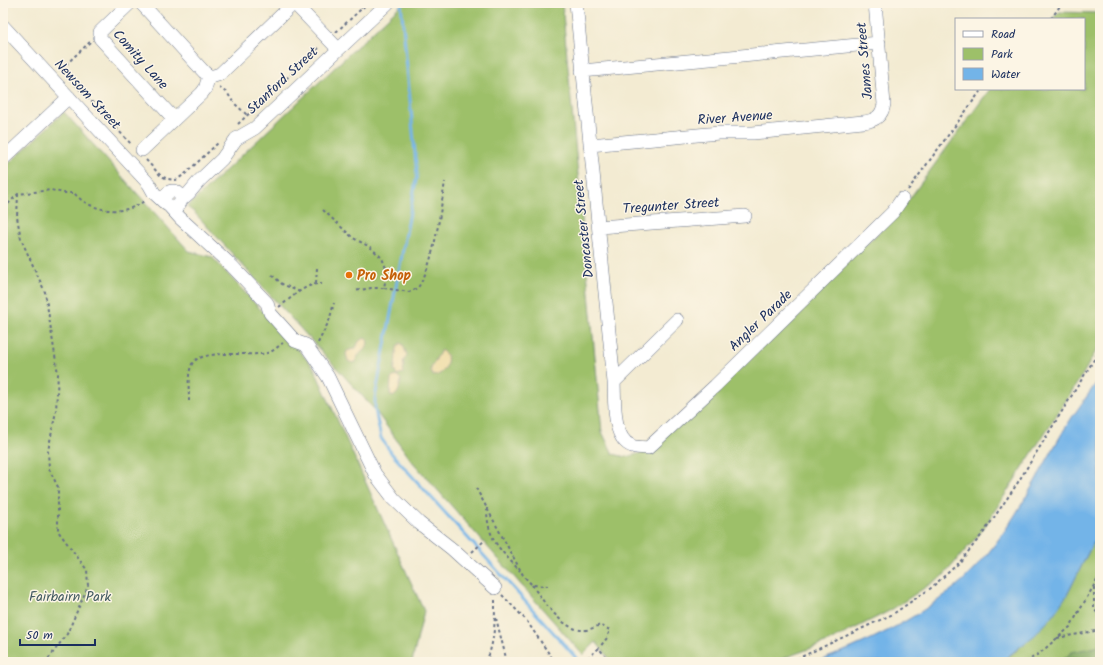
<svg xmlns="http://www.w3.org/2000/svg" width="1103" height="665" viewBox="0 0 1103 665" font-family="Kalam,sans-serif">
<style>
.green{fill:#9dc069;stroke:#5c7864}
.forest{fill:#7ea65d;stroke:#4c6a5e}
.sand{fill:#eeda9e;stroke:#84847e}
.water{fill:#73b4e8;stroke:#4772a3}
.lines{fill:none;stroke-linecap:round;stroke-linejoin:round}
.stream{stroke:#73b4e8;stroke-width:3}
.minor-casing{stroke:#677187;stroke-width:14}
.path{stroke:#677187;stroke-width:2;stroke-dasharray:3 3;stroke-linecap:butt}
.minor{stroke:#fff;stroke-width:13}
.food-dot{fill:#e8710a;stroke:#fcf5e5;stroke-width:1.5}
.labels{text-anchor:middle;stroke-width:3;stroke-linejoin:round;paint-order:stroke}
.street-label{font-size:14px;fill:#1b2f5e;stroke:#fcf5e5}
.food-label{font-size:14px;font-weight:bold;fill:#c56008;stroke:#fcf5e5;text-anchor:start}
.park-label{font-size:14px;fill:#425a61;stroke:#fcf5e5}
</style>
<rect width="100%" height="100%" fill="#fcf5e5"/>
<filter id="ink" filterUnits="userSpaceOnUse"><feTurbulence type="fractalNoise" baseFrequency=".025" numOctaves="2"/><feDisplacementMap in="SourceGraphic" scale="8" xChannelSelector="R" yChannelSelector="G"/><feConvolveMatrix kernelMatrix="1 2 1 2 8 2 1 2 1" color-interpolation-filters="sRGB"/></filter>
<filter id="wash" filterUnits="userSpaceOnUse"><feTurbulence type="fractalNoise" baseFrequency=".012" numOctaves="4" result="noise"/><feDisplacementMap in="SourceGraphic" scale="16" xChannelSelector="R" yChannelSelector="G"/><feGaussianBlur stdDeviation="0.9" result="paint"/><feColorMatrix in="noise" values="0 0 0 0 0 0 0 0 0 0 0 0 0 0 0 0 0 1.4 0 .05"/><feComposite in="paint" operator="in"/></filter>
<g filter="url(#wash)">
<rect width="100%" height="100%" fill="#f3ebd2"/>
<path class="green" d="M403 3H562L602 432 613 454 626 457 648 451 899 213 990 89H1084V19H1052L1059 12 1100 13V344L1083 374 981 532 944 575 891 610 828 642 773 662H612L596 642 583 655 411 460 375 410 194 212 187 207Z
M64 112 189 251 212 257 313 366 424 611 412 662H3V169Z
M1100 529V662H1001L1016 651 1067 595Z"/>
<path class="forest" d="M1100 646V662H1060L1072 652Z"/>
<path class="sand" d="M365 338H367C370 349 363 349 358 356 357 358 356 360 355 362L352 363 348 361 346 354 347 351 356 348 359 341Z
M401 343 403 345 407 355 403 362 404 366 403 373 397 375 394 370C397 361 394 352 399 344Z
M441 350 447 355C449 365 444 375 433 376L431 371V368Z
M398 376 401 380C399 387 400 394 392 397L390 394 391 379 393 377Z"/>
<path class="water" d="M1100 377V529L1067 595 1051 618 1035 635 1001 662H816C863 645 915 620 954 588 1003 548 1033 483 1064 430 1075 411 1089 395 1100 377Z"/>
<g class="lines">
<path class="stream" d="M401 3 417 175 375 398V410L381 438 392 454 580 662"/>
</g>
</g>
<g filter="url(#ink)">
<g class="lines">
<defs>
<path id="minor" d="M130 3 100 32V38L174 119
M141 3 204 72 209 76
M294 3 338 49
M576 3 614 382C615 400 612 439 632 446 636 448 643 447 648 448L715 386 893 212 902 199
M3 26 149 184 154 193 166 204
M582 71 879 43
M209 76H214L220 74 294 3
M590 145 719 133H753L863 122C874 121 882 117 884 104L875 3
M142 150 202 93 205 89 209 76
M3 159 69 97
M165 199a8 8 0 1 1 16 0a8 8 0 1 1-16 0Z
M181 200 189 193 199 181 222 159 236 139 255 128 388 3
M170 207 180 218 232 266 267 303 270 313 295 341 306 345 328 377 375 474 394 499 419 523 452 549 495 588
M599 227 745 216
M614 382 677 320"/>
</defs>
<use href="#minor" class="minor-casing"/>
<path class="path" d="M357 3 362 8
M1051 19 1062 3
M336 32 368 3
M90 42 61 69 132 145
M219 87 228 94 233 102 247 115
M238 124 321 46
M146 160 161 176 168 179 176 180 185 174 219 142
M908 190 982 89
M18 194 17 217 21 239 45 292 58 374 56 411 48 451 49 469 58 487V531L87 570 88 586 67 634 46 662
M8 204 18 194 51 190 63 193H74C90 212 126 217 145 200
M323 210 353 238 370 247 382 258 387 271 384 288H371L354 291
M272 275 282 284 300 292
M316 283 317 268 319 266
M384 288 409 292C413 290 417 289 419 286 435 261 440 211 445 182
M279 307C292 298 306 282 322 284
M318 343 329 321 334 303
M189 401C189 390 187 374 192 364 201 348 251 357 267 353 273 352 278 346 283 343
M476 488 523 575 532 585 548 586
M487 508C487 540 500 549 520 571
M472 552 485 540
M532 585C542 600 563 630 582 630 588 631 595 627 600 625L610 630 607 638 599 648
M1094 587V609L1100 616
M502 595 526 620 552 658 557 662
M496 618 507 662
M1057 638 1100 630
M486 662C495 642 495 620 495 599
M583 662 599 648 609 662
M785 662 801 657 893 614 931 588 959 563 984 532 1015 487 1100 350
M1026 662 1040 653 1070 627 1100 575"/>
<use href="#minor" class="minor"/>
</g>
</g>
<circle class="food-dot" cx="349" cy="275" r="4"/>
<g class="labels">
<g class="street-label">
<text transform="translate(141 59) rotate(48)" y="5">Comity Lane</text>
<text transform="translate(864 61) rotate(-95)" y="5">James Street</text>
<text transform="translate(282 80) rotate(-43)" y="5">Stanford Street</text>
<text transform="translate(88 94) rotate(47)" y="5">Newsom Street</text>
<text transform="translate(735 117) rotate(-4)" y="5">River Avenue</text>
<text transform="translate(671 205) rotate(-4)" y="5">Tregunter Street</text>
<text transform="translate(583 229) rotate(-96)" y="5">Doncaster Street</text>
<text transform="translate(760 320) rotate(-44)" y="5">Angler Parade</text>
</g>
<g class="food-label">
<text x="357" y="280">Pro Shop</text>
</g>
<g class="park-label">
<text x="70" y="601">Fairbairn Park</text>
</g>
</g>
<rect width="1103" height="665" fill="none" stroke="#fcf5e5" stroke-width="16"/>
<rect x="955" y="18" width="130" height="72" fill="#fcf5e5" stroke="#a2a6af"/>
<rect x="963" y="31" width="20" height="6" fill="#ffffff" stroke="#a2a6af"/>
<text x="991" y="38" font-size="12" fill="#1b2f5e">Road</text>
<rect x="963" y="48" width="20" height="12" fill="#9dc069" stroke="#a2a6af"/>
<text x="991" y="58" font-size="12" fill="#1b2f5e">Park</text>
<rect x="963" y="68" width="20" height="12" fill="#73b4e8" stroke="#a2a6af"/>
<text x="991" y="78" font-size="12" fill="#1b2f5e">Water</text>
<path d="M20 639v6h75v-6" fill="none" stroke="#1b2f5e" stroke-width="2"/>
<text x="26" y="639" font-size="12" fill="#1b2f5e" stroke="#fcf5e5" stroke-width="3" paint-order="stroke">50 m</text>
</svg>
